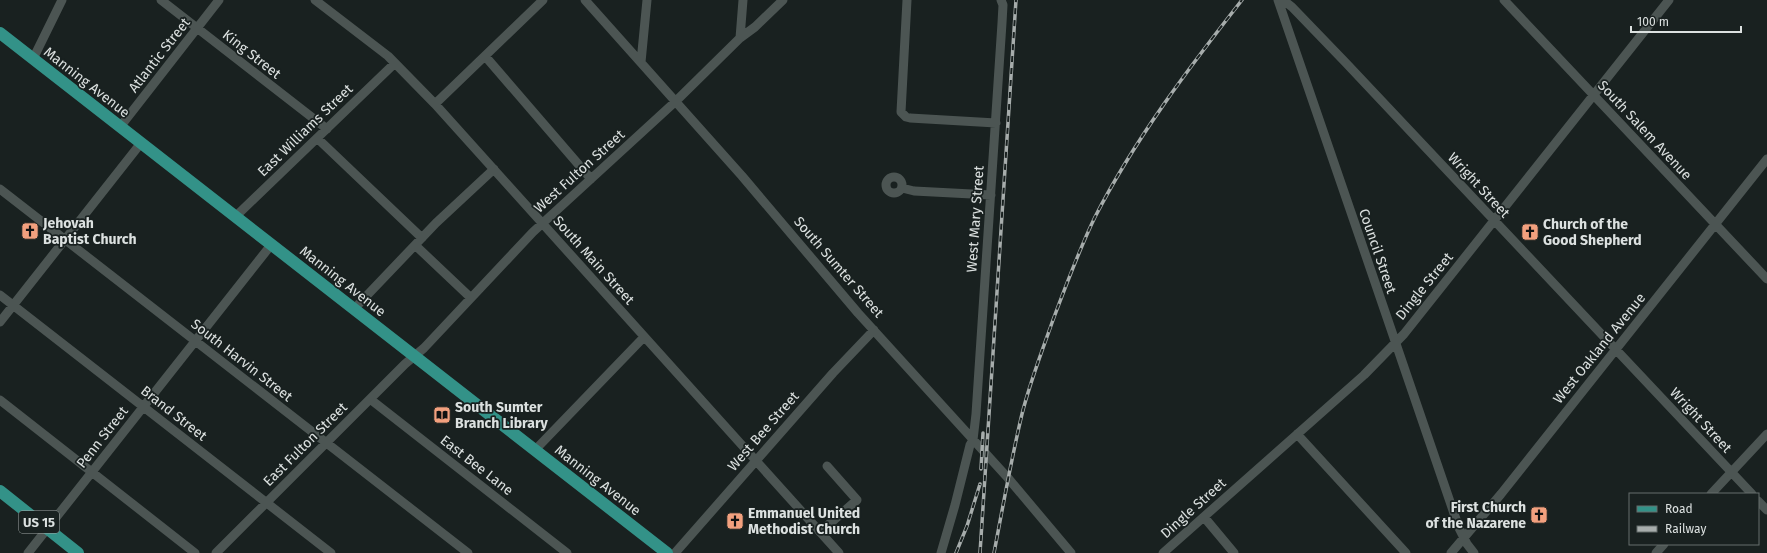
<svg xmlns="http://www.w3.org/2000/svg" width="1767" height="553" viewBox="0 0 1767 553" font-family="'Fira Sans',sans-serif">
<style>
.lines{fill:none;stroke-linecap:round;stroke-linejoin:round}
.minor{stroke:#4c5553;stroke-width:9}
.major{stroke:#339288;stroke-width:12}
.rail-casing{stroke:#a7adac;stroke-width:3.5}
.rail{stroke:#192120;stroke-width:2;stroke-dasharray:6;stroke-linecap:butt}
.labels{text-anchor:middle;stroke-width:3.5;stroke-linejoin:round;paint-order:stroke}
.shield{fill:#192120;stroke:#a2a7a6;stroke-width:1}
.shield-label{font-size:13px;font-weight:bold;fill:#dce1e0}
.street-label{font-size:14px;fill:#dce1e0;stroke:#192120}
.poi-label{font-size:14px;font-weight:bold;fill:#dce1e0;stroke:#192120;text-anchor:start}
</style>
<rect width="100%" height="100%" fill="#192120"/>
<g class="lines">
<path class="minor" d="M161 0 327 129
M315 0 388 56 435 104 839 553
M585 0 742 176 858 313 1008 478 1071 553
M907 0 901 112 906 117 910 118 996 123
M1278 0C1338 176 1400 352 1459 528L1467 544 1474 553
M1283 0 1292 7 1346 63 1752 494
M1504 0 1767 279
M740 38 755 27 783 0
M485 56 591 179
M33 59 62 0
M641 62 647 0
M435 104 543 0
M120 127 219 0
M317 138 422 238
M886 185a8 8 0 1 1 16 0a8 8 0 1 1-16 0Z
M902 188 914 191 991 195
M0 189 468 553
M235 217 395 63
M415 245 471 298
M0 295 331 553
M354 309 436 223 494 169
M0 322 141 143
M370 399 567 553
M0 400 195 553
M1297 434 1406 553
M535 450 644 337
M1711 494 1767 434
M1758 501 1767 510
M1204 517 1234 553
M820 532 857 500 827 466
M28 553 271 245
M216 553 405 364 424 348 533 232 676 101 740 38 743 0
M675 553 833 373 874 330
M941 553 955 505 970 445 973 440 976 414 1002 23 1003 5 1001 0
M1163 553 1364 375 1404 334 1669 0
M1451 553 1501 494 1767 159
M1656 553 1664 544"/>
<path class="major" d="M0 33 667 553
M0 491 78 553"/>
<defs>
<path id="rail" d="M981 469 983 433
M956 553 967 526 980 484
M980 553 1016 0
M994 553C1003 506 1011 460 1022 414 1030 382 1042 351 1053 320 1066 285 1079 250 1095 217 1135 139 1188 69 1242 0"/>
</defs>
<use href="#rail" class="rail-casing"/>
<use href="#rail" class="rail"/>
</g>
<defs>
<symbol id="church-square" viewBox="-11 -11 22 22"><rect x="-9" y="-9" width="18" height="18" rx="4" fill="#f2a07e" stroke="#192120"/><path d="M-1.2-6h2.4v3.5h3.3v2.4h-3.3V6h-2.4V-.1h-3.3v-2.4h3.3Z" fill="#111"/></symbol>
<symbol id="library-square" viewBox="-11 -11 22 22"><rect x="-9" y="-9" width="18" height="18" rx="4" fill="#f2a07e" stroke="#192120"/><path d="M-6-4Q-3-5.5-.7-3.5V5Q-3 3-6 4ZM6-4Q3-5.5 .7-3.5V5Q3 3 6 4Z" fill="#111"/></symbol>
</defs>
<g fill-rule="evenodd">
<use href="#church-square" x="20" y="221" width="20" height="20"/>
<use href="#church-square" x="1520" y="222" width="20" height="20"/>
<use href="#library-square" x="432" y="405" width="20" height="20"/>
<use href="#church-square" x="1529" y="505" width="20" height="20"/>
<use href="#church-square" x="725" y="511" width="20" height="20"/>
</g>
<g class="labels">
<rect class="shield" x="19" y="511" width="40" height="22" rx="3"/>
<g class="shield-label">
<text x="39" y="527">US 15</text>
</g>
<g class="street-label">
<text transform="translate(252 54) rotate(38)" y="5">King Street</text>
<text transform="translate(159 55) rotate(-52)" y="5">Atlantic Street</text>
<text transform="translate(87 82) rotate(38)" y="5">Manning Avenue</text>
<text transform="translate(305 130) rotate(-44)" y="5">East Williams Street</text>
<text transform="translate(1645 130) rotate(47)" y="5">South Salem Avenue</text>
<text transform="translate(579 171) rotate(-42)" y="5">West Fulton Street</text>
<text transform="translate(1479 185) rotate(47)" y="5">Wright Street</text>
<text transform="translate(975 219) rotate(-86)" y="5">West Mary Street</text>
<text transform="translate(1378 251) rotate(71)" y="5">Council Street</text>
<text transform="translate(594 260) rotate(48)" y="5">South Main Street</text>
<text transform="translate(839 267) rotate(49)" y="5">South Sumter Street</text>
<text transform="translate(343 281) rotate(38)" y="5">Manning Avenue</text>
<text transform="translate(1424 286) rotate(-51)" y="5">Dingle Street</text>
<text transform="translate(1599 348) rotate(-51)" y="5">West Oakland Avenue</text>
<text transform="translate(242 360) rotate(38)" y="5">South Harvin Street</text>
<text transform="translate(174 413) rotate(38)" y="5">Brand Street</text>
<text transform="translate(1701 420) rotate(47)" y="5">Wright Street</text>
<text transform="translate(763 431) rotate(-49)" y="5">West Bee Street</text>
<text transform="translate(102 437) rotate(-52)" y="5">Penn Street</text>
<text transform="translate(305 444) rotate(-45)" y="5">East Fulton Street</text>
<text transform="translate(477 465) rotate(38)" y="5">East Bee Lane</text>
<text transform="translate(598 480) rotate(38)" y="5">Manning Avenue</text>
<text transform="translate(1193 508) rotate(-42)" y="5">Dingle Street</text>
</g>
<g class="poi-label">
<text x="43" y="228">Jehovah<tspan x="43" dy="16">Baptist Church</tspan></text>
<text x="1543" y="229">Church of the<tspan x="1543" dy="16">Good Shepherd</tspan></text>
<text x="455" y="412">South Sumter<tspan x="455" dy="16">Branch Library</tspan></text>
<text x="1526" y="512" text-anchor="end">First Church<tspan x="1526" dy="16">of the Nazarene</tspan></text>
<text x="748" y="518">Emmanuel United<tspan x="748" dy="16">Methodist Church</tspan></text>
</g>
</g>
<rect x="1629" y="493" width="130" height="52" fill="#192120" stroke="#676e6d"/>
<rect x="1637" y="506" width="20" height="6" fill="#339288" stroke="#676e6d"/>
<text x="1665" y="513" font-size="12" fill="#dce1e0">Road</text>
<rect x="1637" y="526" width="20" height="6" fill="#a7adac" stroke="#676e6d"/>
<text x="1665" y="533" font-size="12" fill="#dce1e0">Railway</text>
<path d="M1631 26v6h110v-6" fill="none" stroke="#dce1e0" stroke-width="2"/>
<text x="1637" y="26" font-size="12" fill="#dce1e0" stroke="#192120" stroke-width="3" paint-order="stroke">100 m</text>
</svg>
